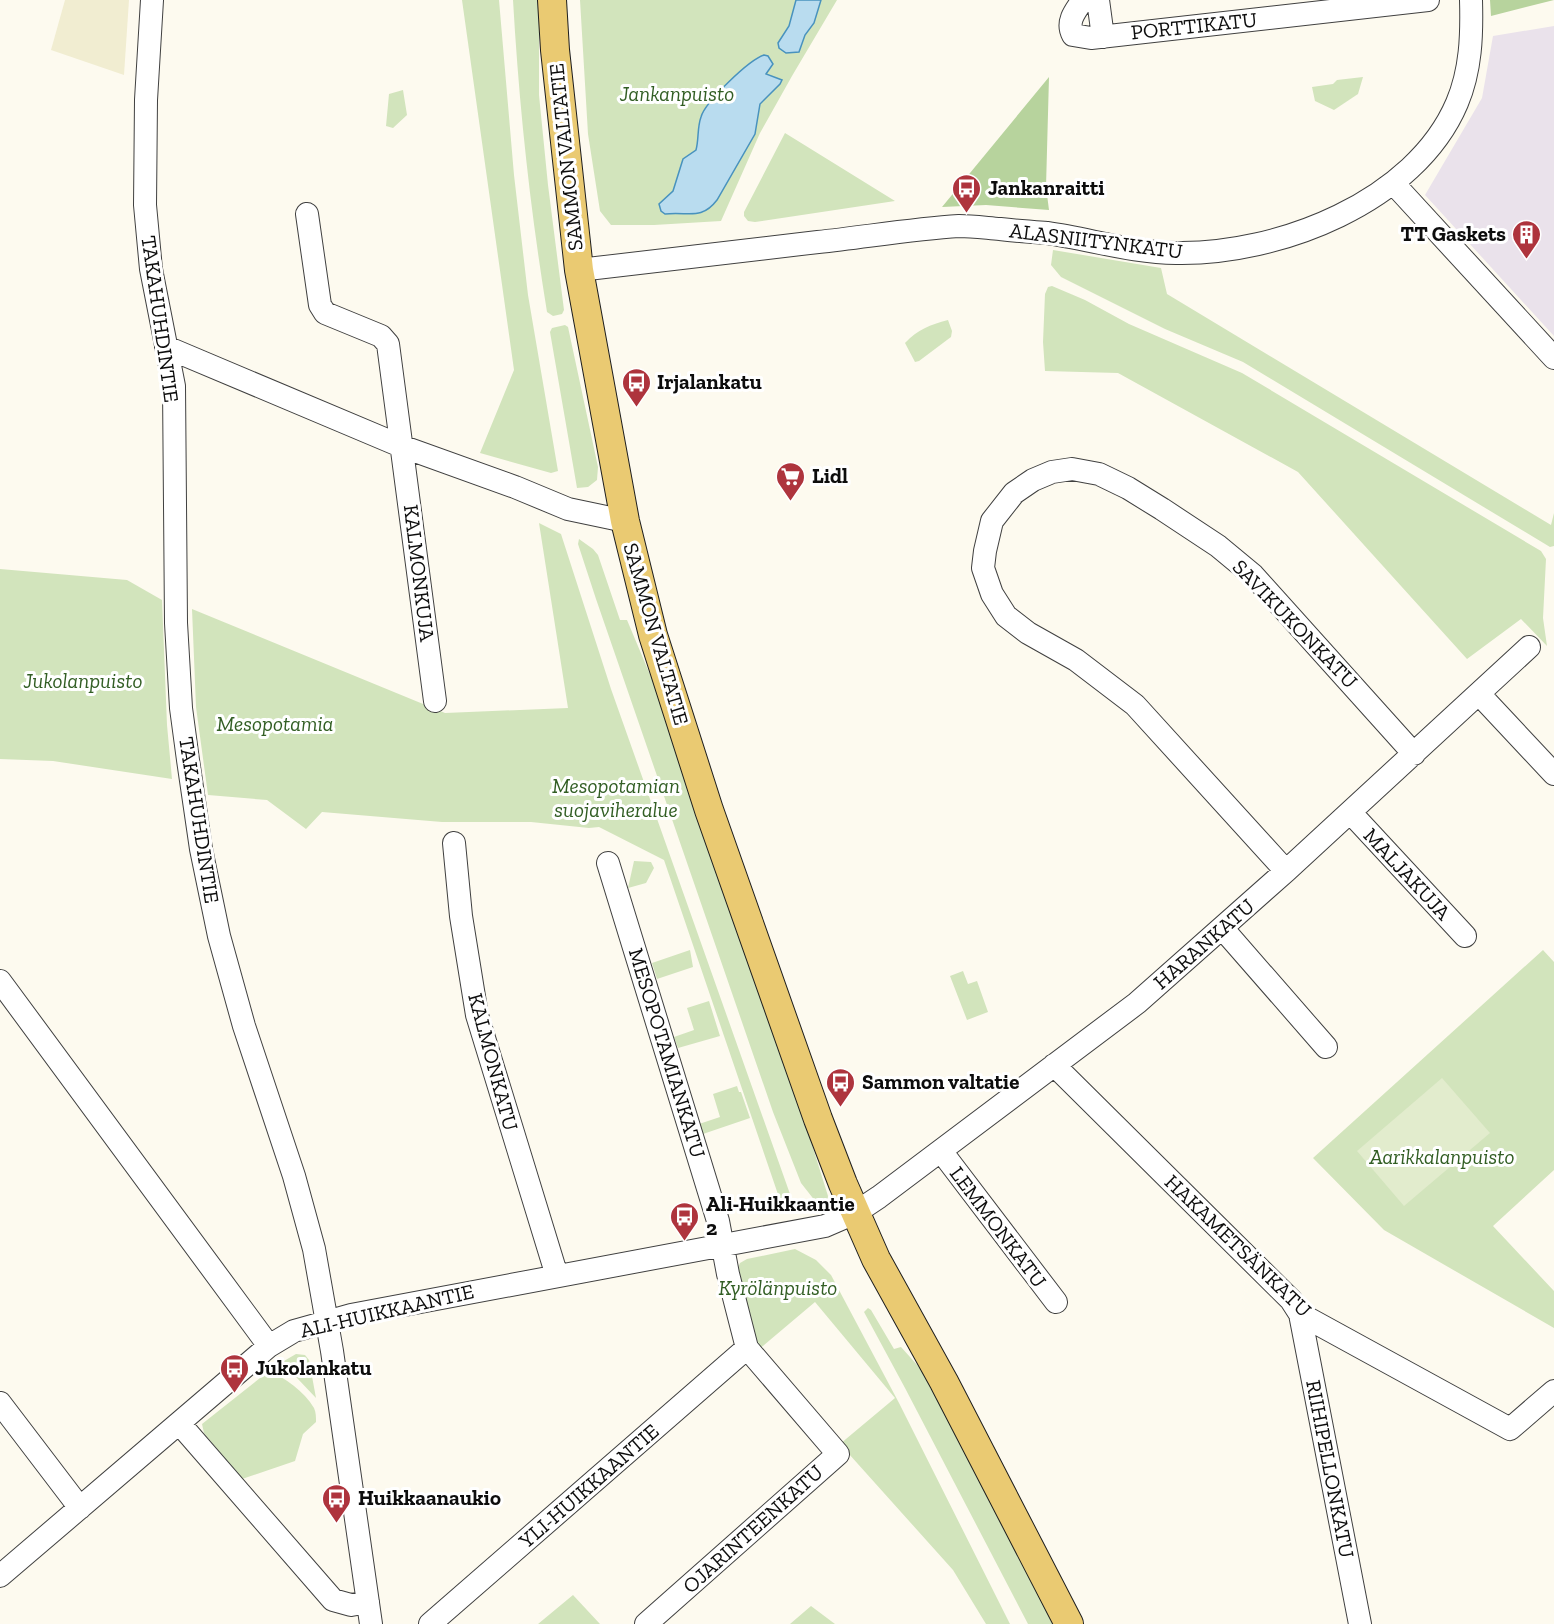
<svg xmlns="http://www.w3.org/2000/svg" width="1554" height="1624" viewBox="0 0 1554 1624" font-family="'Zilla Slab',serif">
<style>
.industrial{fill:#eae2eb}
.farmland{fill:#f1edd1}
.green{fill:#d2e4bc}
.forest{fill:#b7d39d}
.pitch{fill:#e2eccd}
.water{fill:#b9dcef;stroke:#4892be;stroke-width:1.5}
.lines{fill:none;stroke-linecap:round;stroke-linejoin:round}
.minor-casing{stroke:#404040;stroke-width:24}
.major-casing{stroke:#1e1e1e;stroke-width:30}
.minor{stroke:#fff;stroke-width:22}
.major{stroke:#eaca72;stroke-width:28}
.labels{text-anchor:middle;stroke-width:6;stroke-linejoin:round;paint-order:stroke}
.street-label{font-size:21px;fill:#0d0d0d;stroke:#fff}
.park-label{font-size:21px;font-style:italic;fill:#325e24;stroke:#fff}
.poi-label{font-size:21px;font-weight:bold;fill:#0d0d0d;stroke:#fff;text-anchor:start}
</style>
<rect width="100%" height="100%" fill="#fdfaef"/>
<path class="industrial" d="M1554 26V336L1425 195 1482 98 1493 36Z"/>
<path class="farmland" d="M65 0H129L124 75 51 50Z"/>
<path class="green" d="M462 0H499L514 175 528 295 558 471 551 473 480 453 514 370Z
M513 0H539V95L548 185 564 310 562 314 553 316 547 312C530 208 519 105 513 0Z
M580 0H837L792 76 760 133 721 221 654 225H611L600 211 588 134Z
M1363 77 1358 94 1334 110 1315 101 1312 87 1333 84 1337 80Z
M403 90 407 115 393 128 386 126 389 94Z
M785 133 895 201 755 222 748 221 744 216V212Z
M1053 250 1161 268 1167 294 1551 525 1554 513V546L1550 547 1243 362 1165 329 1061 277 1051 265Z
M1052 286 1085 300 1129 324 1242 373 1541 551 1546 559 1543 618 1547 646 1521 619 1467 659 1298 472 1118 373 1045 371 1043 342 1045 294 1048 287Z
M948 320 952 331 951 337 919 361 915 362 905 343C918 329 930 325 948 320Z
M565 325 568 327 598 467 597 480 588 487 577 488 550 332 552 328Z
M539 523 561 534 611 689 790 1194V1205L783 1209 664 860 599 827 589 828 531 822H442L322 812 306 829 267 800 208 795 196 707 192 609 445 713 568 708Z
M579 539 593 549 598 555 620 620H627L656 689 799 1103 828 1196 827 1204 823 1211 801 1183 773 1112 596 599 578 544Z
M0 569 127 580 162 600 167 725 172 779 53 761 0 759Z
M634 861 651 862 654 868 646 883 628 888Z
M690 950 693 967 657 979 652 963Z
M1543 950 1554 962V1170L1493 1226 1554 1291V1328L1384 1230 1313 1158Z
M963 971 968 984 977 981 988 1012 967 1020 950 976Z
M709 1001 720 1036 678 1048 674 1037 694 1030 687 1008Z
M737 1086 739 1092H741L750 1118 703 1134 699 1124 720 1117 713 1094Z
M795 1249 816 1260 831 1275 899 1403 1010 1624H986L953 1570 840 1444 895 1398 815 1302 758 1350 737 1270 740 1263 747 1259Z
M868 1308 871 1310 894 1349 901 1347 919 1367 933 1386 1054 1624H1028L905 1388 864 1312Z
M296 1354 305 1355 309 1360 316 1398 297 1378 277 1365Z
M269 1371C285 1378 304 1391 314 1408 316 1412 316 1417 316 1422L303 1434 295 1461 242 1479 204 1433 202 1424Z
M573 1595 600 1624H538Z
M811 1606 835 1624H790Z"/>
<path class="forest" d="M1490 0H1554L1491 16Z
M1049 77 1046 187 1049 210 986 205 942 207Z"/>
<path class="pitch" d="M1442 1078 1490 1133 1404 1206 1357 1151Z"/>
<path class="water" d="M796 0H821L814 23 805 35 799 52 786 53 779 48 778 43 789 26Z
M764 55 768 56 773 64 766 74 782 80 780 84 760 104 755 134 717 200C701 221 688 211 665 214L661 211 659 204 673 191 683 159 696 150C699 139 697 128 701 117 705 102 749 60 764 55Z"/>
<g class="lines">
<defs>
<path id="minor" d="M152 0 146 100 145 205 151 269 174 386 176 623 181 708 188 760 201 849 219 936 244 1026 294 1176 314 1249 332 1351 371 1624
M1083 0C1075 11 1066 22 1073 35L1091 38 1428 0
M1098 0 1103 37
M1394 184 1554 358
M307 214 320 305 325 313 381 336 388 344 435 701
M579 270C658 260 738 251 818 242 865 237 912 229 959 226 972 226 987 228 1000 229 1016 231 1032 232 1047 233 1090 239 1133 253 1176 253 1278 255 1415 202 1457 103 1471 70 1472 35 1471 0
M166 347 401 446 515 487 568 509 625 521
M1480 695 1554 774
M1350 812 1465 936
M454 843 461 916 477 1015 557 1276
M608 863 718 1221 728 1274 747 1348 838 1454 646 1624
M1286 871 1135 705 1076 660 1028 633 1006 616 992 594 983 568 985 551 992 521 1014 493 1033 480 1052 472 1072 469 1099 474 1128 488 1162 509 1218 546 1253 575 1414 754
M1223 929 1326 1047
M0 981 269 1346
M1054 1065 1291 1300 1300 1314 1510 1429 1554 1391
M941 1151 1056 1302
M1300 1314 1360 1624
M0 1403 80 1508
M179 1423 333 1600 351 1605 368 1602
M0 1576 269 1346 294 1331 351 1315 825 1226 855 1213 879 1197 1137 1003 1286 871 1529 647
M430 1624 747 1348"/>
<path id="major" d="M552 0 555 50 579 270 625 521 653 635 709 810 818 1119 843 1184 876 1259 944 1382 1069 1624"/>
</defs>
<use href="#minor" class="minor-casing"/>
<use href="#major" class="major-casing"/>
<use href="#minor" class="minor"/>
<use href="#major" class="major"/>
</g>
<defs>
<symbol id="bus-pin" viewBox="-11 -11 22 30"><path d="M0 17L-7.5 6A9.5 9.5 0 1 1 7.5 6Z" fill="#ae343d" stroke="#fff"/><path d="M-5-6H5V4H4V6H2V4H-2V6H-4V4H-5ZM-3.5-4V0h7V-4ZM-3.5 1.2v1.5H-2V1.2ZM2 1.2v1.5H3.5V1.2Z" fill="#fff"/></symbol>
<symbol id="building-pin" viewBox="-11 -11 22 30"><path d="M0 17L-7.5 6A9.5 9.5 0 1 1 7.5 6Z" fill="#ae343d" stroke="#fff"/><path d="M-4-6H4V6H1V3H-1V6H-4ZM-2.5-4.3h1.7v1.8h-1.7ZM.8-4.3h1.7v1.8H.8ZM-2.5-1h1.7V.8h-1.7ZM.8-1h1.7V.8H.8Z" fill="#fff"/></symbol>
<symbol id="supermarket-pin" viewBox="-11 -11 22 30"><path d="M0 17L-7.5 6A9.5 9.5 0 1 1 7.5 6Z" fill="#ae343d" stroke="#fff"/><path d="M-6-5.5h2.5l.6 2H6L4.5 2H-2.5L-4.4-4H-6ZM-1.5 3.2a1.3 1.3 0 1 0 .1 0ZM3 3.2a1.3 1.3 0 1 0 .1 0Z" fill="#fff"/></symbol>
</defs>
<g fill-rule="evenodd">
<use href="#bus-pin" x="950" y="172" width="33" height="45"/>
<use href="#building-pin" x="1510" y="218" width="33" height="45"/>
<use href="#bus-pin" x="620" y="366" width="33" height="45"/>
<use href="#supermarket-pin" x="774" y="460" width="33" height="45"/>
<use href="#bus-pin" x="824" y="1066" width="33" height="45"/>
<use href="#bus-pin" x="668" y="1200" width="33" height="45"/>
<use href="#bus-pin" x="218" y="1352" width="33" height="45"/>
<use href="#bus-pin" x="320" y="1482" width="33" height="45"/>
</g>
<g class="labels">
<g class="street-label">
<text transform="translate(1194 26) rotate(-6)" y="7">PORTTIKATU</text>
<text transform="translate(566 157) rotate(-96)" y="7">SAMMON VALTATIE</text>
<text transform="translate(1096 241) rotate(7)" y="7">ALASNIITYNKATU</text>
<text transform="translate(160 319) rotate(82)" y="7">TAKAHUHDINTIE</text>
<text transform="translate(419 573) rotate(83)" y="7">KALMONKUJA</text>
<text transform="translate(1295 624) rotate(46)" y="7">SAVIKUKONKATU</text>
<text transform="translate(656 634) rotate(74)" y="7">SAMMON VALTATIE</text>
<text transform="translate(199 820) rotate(81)" y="7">TAKAHUHDINTIE</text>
<text transform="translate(1407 874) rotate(47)" y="7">MALJAKUJA</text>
<text transform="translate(1204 944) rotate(-41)" y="7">HARANKATU</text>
<text transform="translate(667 1053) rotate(73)" y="7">MESOPOTAMIANKATU</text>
<text transform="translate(493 1062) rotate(75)" y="7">KALMONKATU</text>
<text transform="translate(998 1227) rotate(53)" y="7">LEMMONKATU</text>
<text transform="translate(1238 1246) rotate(44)" y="7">HAKAMETSÄNKATU</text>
<text transform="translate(387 1311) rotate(-13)" y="7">ALI-HUIKKAANTIE</text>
<text transform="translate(1330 1469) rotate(79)" y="7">RIIHIPELLONKATU</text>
<text transform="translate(589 1486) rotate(-41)" y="7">YLI-HUIKKAANTIE</text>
<text transform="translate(753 1529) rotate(-42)" y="7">OJARINTEENKATU</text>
</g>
<g class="park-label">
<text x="677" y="101">Jankanpuisto</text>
<text x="83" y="688">Jukolanpuisto</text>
<text x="275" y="731">Mesopotamia</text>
<text x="616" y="793">Mesopotamian<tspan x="616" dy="24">suojaviheralue</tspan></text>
<text x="1442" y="1164">Aarikkalanpuisto</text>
<text x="778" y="1295">Kyrölänpuisto</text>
</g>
<g class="poi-label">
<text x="988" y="195">Jankanraitti</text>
<text x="1506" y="241" text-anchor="end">TT Gaskets</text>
<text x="657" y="389">Irjalankatu</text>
<text x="812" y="483">Lidl</text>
<text x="862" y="1089">Sammon valtatie</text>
<text x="706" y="1211">Ali-Huikkaantie<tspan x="706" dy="24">2</tspan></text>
<text x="255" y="1375">Jukolankatu</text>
<text x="358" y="1505">Huikkaanaukio</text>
</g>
</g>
</svg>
